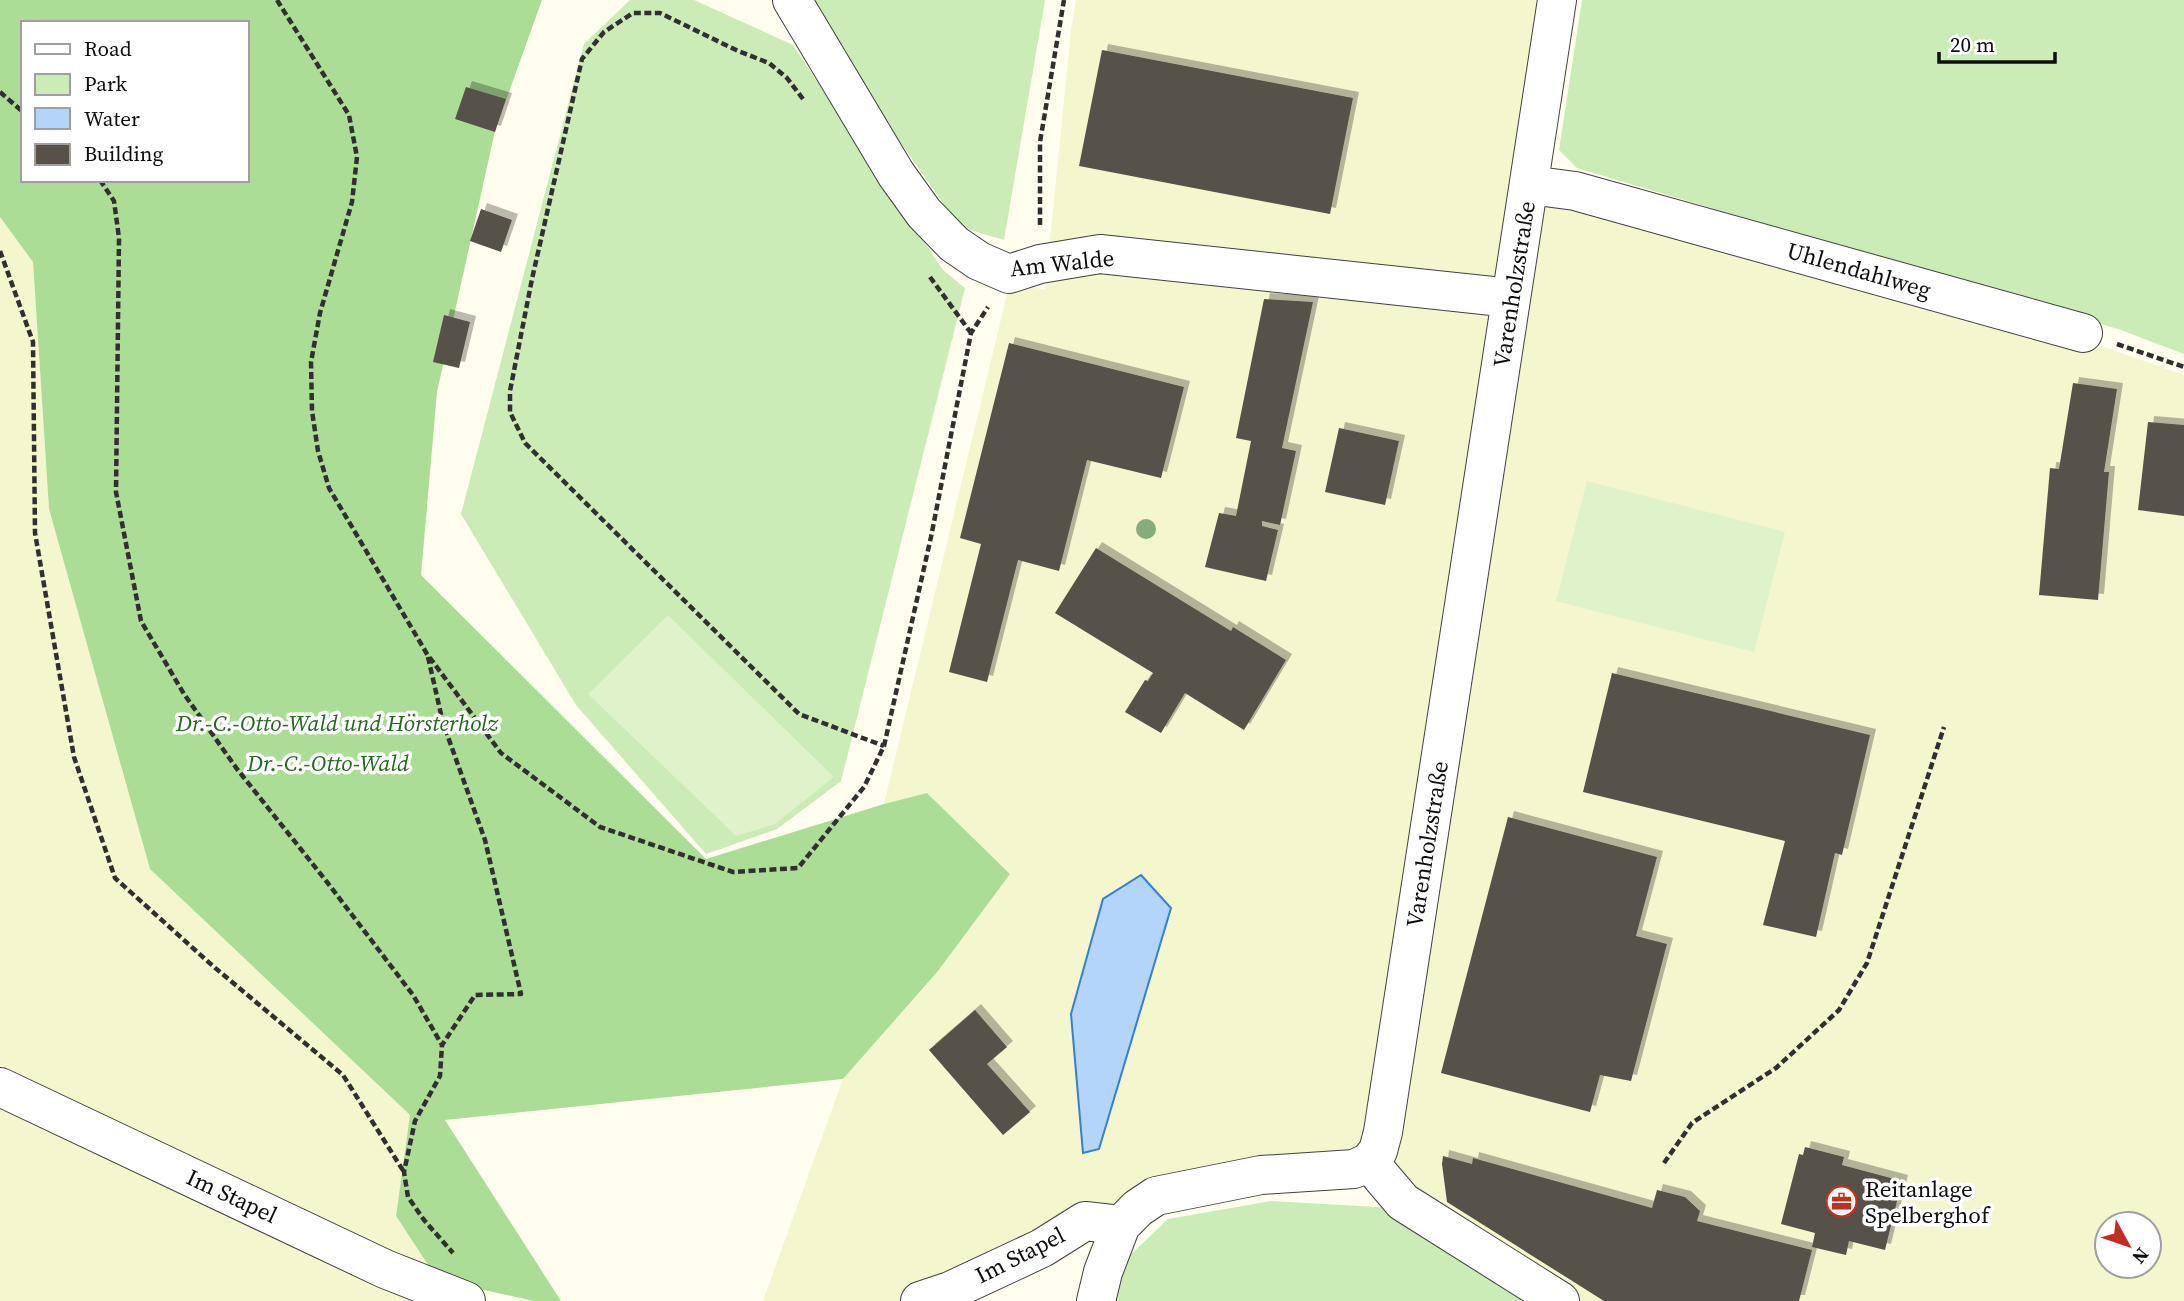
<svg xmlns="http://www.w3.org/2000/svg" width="2184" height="1301" viewBox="0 0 2184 1301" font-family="'Source Serif 4',serif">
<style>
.farmland{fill:#f4f6ce;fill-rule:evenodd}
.green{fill:#cbebb7}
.forest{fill:#acdd96;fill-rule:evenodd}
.pitch{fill:#dff2c9}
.water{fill:#b2d5f9;stroke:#367fd3;stroke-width:2}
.building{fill:#57514a;filter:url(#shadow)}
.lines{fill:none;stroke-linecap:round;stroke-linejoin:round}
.minor-casing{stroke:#414141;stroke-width:40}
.path{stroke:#303030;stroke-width:4.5;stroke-dasharray:7 3.5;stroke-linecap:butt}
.minor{stroke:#fff;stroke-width:38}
.tree{fill:#85ac7a}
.labels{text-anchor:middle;stroke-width:7;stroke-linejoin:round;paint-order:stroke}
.street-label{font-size:23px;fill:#0e0e0e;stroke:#fff}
.park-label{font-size:23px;font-style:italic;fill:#21691b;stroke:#fff}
.poi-label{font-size:23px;fill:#0e0e0e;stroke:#fff;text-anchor:start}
</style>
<defs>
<filter id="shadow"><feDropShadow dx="6" dy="-6" stdDeviation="0" flood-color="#0004"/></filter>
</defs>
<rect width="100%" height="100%" fill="#fffeef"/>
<path class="farmland" d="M1076 0H1544L1372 1145 1265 1169 900 1301H763L843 1079 938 971 1010 874 928 794 884 804 1010 282 1045 290 1071 31Z
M1539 197 2084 340 2184 375V1301H1574L1381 1165ZM2107 1224H2149V1266H2107Z
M0 217 33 261 49 509 150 869 410 1115 396 1216 438 1280 0 1075Z
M0 1100 57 1127 408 1301H0Z"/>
<path class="green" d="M630 0H694L793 45 943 270 965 288 841 781 777 829 706 854 576 705 461 514 584 44Z
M813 0H1045L1004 240 960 227 895 135Z
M1582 0H2184V354L2121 330 1577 168 1559 150Z
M1271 1201 1394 1208 1534 1301H1114L1124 1261 1168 1219Z"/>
<path class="forest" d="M0 0H542L495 131 437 392 421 575 706 859 884 804 927 793 1010 874 938 971 843 1079 445 1120 561 1301H534L438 1280 396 1216 410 1115 150 869 49 509 33 262 0 217ZM23 23H247V180H23Z"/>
<path class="pitch" d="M1587 481 1785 532 1754 652 1556 601Z
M668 615 834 777 775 824 736 836 588 694Z"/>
<path class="water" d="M1141 875 1171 908 1099 1149 1083 1153 1071 1014 1103 899Z"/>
<path class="building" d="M1102 50 1353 98 1330 214 1079 166Z
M466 87 506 99 495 132 455 119Z
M481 209 512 220 501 252 470 241Z
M1264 299 1313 302 1282 448 1296 451 1280 525 1262 521V526L1278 530 1266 581 1205 567 1219 513 1236 516 1251 441 1236 438Z
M444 315 470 322 459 368 433 362Z
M1009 343 1184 387 1161 478 1087 460 1059 571 1018 560 987 682 949 672 981 544 960 538Z
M2073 383 2117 389 2104 472H2109L2098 600 2039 595 2050 468 2059 469Z
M2148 422 2184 425V516L2138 510Z
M1339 428 1399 441 1385 505 1325 492Z
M1096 548 1231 631 1233 627 1286 660 1244 730 1185 693 1161 733 1125 712 1145 680 1148 681 1153 673 1055 613Z
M1612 673 1870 735 1842 855 1835 853 1816 937 1763 925 1785 841 1583 792Z
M1508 817 1657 857 1636 936 1667 944 1631 1081 1600 1075 1590 1112 1441 1073Z
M975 1010 1007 1047 987 1064 1030 1112 1003 1135 929 1050Z
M1805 1147 1844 1157 1842 1165 1902 1181 1885 1250 1849 1241 1846 1255 1812 1247 1815 1233 1781 1224 1799 1154 1803 1155Z
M1443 1156 1472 1164 1473 1158 1652 1208 1657 1190 1685 1197 1700 1211 1697 1221 1812 1250 1799 1301H1604L1447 1202 1442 1164Z"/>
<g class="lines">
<defs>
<path id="minor" d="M792 0 896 174 924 213 954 244 979 261 1009 274 1040 264 1100 254 1511 298
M1530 185 1575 191 2083 333
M0 1087 385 1269 466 1301
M1369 1162 1403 1202 1560 1301
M920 1301 950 1291 1042 1248 1085 1221 1121 1225
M1096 1301 1103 1272 1121 1225 1138 1208 1156 1196 1261 1175 1354 1169 1369 1162 1378 1151 1383 1132 1557 0"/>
</defs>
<use href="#minor" class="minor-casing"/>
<path class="path" d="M277 0 349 115 357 157 352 202 320 313 311 362 312 411 318 451 329 488 427 654 501 753 600 827 733 872 798 868 864 787 884 746 931 537 971 333 988 307
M0 92 23 112
M803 99 787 78 769 63 738 51 660 13H633L604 32 582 59 532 279 510 391V412L525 443 799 714 884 746
M100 180 114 201 119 238 116 492 141 621 184 694 237 769 327 882 413 995 442 1045
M1040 225V142L1064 0
M0 251 33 342 35 533 74 757 115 878 214 967 343 1075 404 1172
M930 277 971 333
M2117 344 2184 367
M428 657 443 723 485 840 521 994 475 995 442 1045 440 1076 415 1121 404 1172 408 1197 424 1220 453 1253
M1664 1163 1692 1123 1776 1068 1839 1010 1867 963 1944 727"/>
<use href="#minor" class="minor"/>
</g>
<circle class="tree" cx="1146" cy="529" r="10"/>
<defs>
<symbol id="office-ring" viewBox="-11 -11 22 22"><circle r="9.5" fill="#fff" stroke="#c42e20" stroke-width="1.5"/><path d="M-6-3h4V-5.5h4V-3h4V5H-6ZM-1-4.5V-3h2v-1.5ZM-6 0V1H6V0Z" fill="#c42e20"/></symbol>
</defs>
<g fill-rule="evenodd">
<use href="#office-ring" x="1824" y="1184" width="35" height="35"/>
</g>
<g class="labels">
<g class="street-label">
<text transform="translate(1062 263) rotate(-6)" y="8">Am Walde</text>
<text transform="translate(1859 270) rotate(16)" y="8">Uhlendahlweg</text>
<text transform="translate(1514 284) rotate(-81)" y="8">Varenholzstraße</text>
<text transform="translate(1427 844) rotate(-81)" y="8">Varenholzstraße</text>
<text transform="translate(232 1196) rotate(25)" y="8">Im Stapel</text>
<text transform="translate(1020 1255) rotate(-27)" y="8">Im Stapel</text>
</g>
<g class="park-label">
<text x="337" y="731">Dr.-C.-Otto-Wald und Hörsterholz</text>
<text x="328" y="771">Dr.-C.-Otto-Wald</text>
</g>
<g class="poi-label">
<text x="1865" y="1197">Reitanlage<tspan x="1865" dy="26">Spelberghof</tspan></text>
</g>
</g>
<rect x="21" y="21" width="228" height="161" fill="#ffffff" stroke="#9f9f9f" stroke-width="2"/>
<rect x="35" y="44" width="35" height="10" fill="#ffffff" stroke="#9f9f9f" stroke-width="2"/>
<text x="84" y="56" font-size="21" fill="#0e0e0e">Road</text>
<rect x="35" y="74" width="35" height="21" fill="#cbebb7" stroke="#9f9f9f" stroke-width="2"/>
<text x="84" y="91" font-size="21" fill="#0e0e0e">Park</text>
<rect x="35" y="108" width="35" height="21" fill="#b2d5f9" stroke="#9f9f9f" stroke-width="2"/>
<text x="84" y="126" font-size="21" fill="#0e0e0e">Water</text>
<rect x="35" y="144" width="35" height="21" fill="#57514a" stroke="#9f9f9f" stroke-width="2"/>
<text x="84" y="161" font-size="21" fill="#0e0e0e">Building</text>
<g transform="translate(2128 1245) rotate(130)"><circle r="33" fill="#ffffff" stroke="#9f9f9f" stroke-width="2"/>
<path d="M0-5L12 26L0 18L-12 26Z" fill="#c42e20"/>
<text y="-10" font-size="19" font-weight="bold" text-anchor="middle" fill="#0e0e0e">N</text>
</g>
<path d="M1939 52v10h116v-10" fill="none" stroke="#0e0e0e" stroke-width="3.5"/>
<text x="1950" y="52" font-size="21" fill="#0e0e0e" stroke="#ffffff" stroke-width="5" paint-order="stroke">20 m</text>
</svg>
